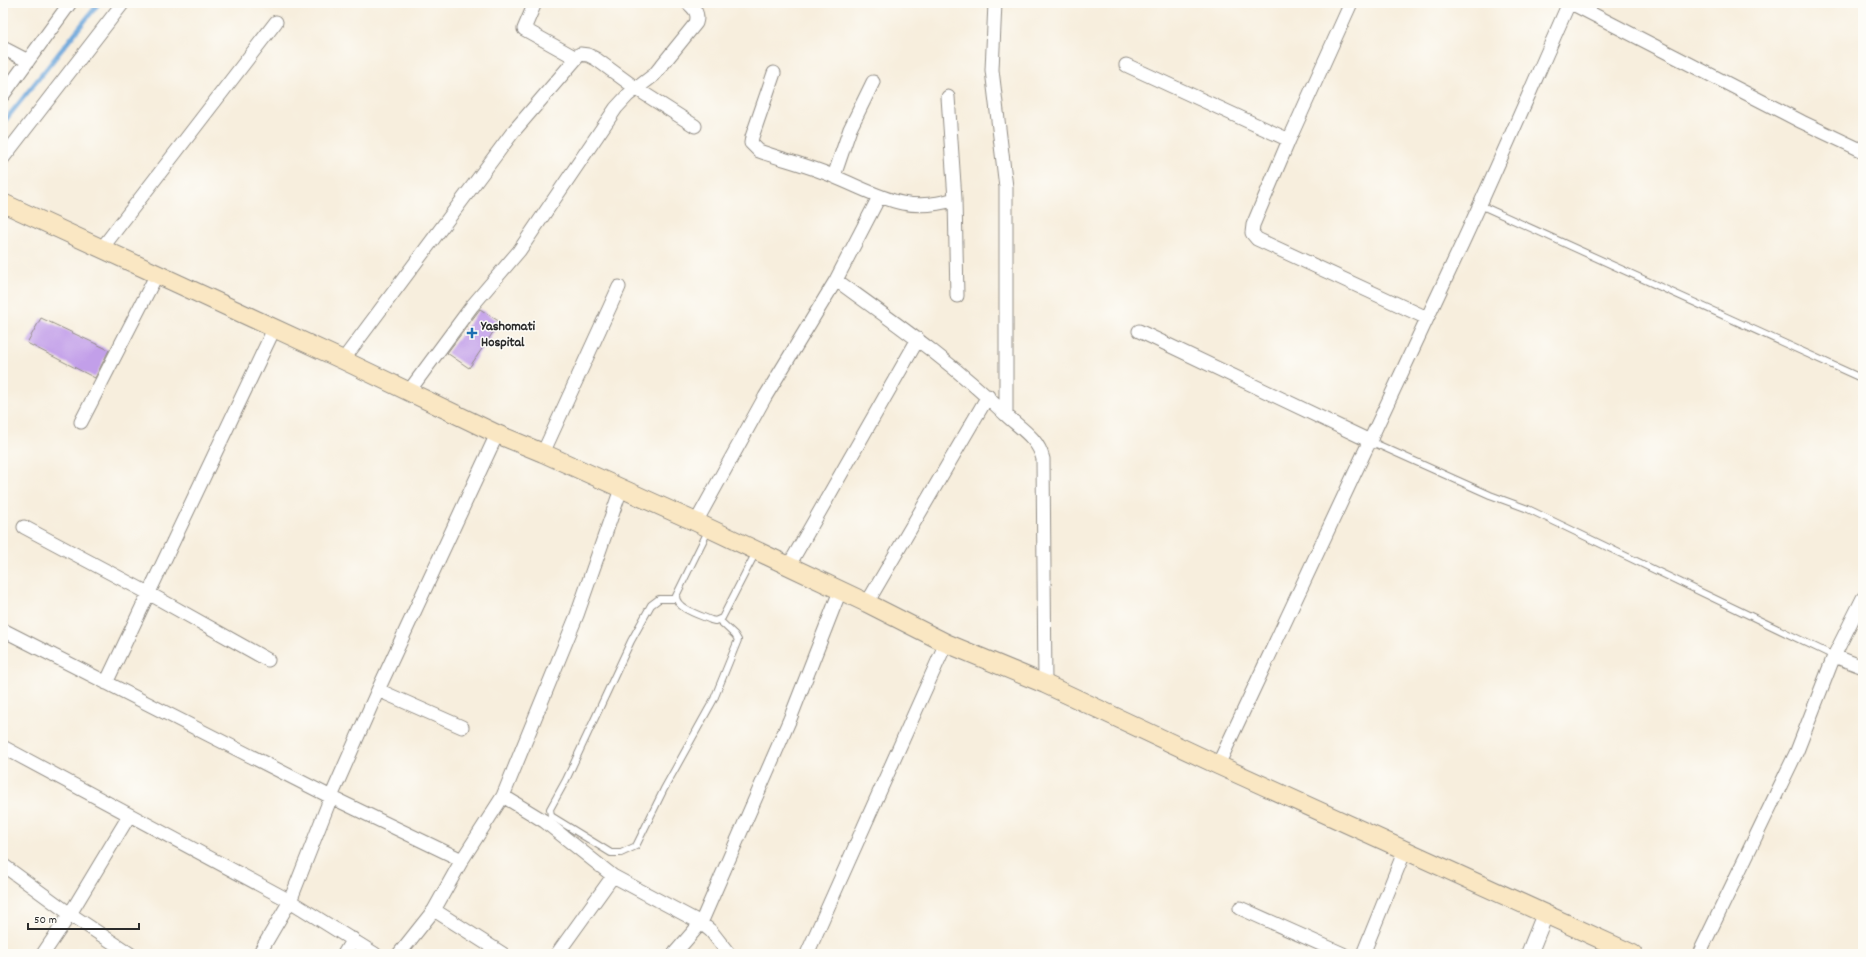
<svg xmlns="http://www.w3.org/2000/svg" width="1866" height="957" viewBox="0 0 1866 957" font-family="Dekko,sans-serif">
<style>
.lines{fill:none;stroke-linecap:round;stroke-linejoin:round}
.stream{stroke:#6aa5da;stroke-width:4.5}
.building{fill:#c29fe9}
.service-casing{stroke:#918c84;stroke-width:8}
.minor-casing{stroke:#918c84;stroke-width:15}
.tertiary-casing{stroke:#918c84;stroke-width:18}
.secondary-casing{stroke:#918c84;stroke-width:20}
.service{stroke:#fff;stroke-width:6}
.minor{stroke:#fff;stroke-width:13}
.tertiary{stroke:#fff;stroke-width:16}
.secondary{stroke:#fae7c3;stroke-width:18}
.poi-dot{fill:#1f6fb2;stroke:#fdfcf7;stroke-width:1.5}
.labels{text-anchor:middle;stroke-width:3;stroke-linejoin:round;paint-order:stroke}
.poi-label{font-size:14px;font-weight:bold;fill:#2b2b2b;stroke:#fdfcf7;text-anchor:start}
</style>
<rect width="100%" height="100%" fill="#fdfcf7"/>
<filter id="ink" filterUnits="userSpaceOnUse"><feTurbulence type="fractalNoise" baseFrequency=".025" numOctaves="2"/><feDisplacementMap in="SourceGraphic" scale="8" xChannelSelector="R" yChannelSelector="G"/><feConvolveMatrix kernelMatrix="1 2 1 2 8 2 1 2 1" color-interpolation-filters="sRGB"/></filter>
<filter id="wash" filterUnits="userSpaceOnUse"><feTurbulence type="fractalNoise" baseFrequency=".012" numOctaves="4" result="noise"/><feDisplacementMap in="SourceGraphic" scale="16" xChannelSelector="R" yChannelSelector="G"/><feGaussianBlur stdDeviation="0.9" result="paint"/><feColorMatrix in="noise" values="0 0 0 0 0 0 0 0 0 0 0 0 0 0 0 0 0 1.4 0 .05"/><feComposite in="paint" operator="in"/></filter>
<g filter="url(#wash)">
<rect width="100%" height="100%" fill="#f7eedd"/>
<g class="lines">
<path class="stream" d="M3 123 99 3"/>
</g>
<g id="blocks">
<path class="building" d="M480 309 500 322 469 368 447 353Z
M41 318 109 350 95 378 27 343Z"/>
</g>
</g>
<g filter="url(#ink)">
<use href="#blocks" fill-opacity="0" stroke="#918c84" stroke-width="1"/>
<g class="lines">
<defs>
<path id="service" d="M1480 205 1863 379
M1372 442 1490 495 1528 509 1834 656
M709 529 676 596C676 609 700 615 711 620L715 621 722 618 756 552
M676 599H659L651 605 631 641 566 780 550 809 551 816 611 853H621L636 846 664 789 714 699 738 640 735 635 719 620"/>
<path id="minor" d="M535 3 524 29 576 58
M995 3 992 70 1006 187V415
M1351 3 1289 140 1253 225 1252 233 1257 239 1427 318
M1571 3 1802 122 1863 151
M3 48 28 61
M1126 65 1289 140
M774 73 752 137 751 143 759 151C784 160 811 166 835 177 879 195 906 215 955 199
M3 95 70 3
M948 97 955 199 957 296
M3 158 123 3
M834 176 850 129 873 82
M102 248 276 22
M836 280C894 322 953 363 1005 414 1021 429 1038 438 1043 459L1045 684
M1139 331 1372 442
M343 360 513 132 580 54 588 55 596 59 637 89 695 126
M409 391 472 306 519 251 616 108 628 95 654 75 696 23C699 14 695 9 688 3
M81 422 157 274
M543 453 619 287
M696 522 765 397 836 280 879 197
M24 527 150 594 268 660
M788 567 918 339
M867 603 988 396
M3 630 331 797 462 860
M1834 656 1863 667
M106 683 274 329
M378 690 462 727
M3 747 290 901 375 954
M1218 765C1298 597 1376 429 1454 261 1494 176 1531 89 1569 3
M503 796 544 821 613 876 701 923 711 931 729 954
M3 865 70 914 130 954
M1240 908 1343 954
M434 910 503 954
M43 954 70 914 129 816
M259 954 290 901 331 797 378 690 497 434
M344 954 353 939
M399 954 434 910 462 860 503 796 577 615 621 489
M557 954 613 876
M674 954 701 923 790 719 840 591
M807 954 946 643
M1363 954 1405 850
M1699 954 1797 751 1834 656 1863 598"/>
<path id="tertiary" d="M1529 954 1545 914"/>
<path id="secondary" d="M3 203 343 360 497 434 543 453 696 522 867 603 946 643 1045 684 1218 765 1633 954"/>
</defs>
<use href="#service" class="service-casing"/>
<use href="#minor" class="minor-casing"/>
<use href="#tertiary" class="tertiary-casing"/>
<use href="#secondary" class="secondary-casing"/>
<use href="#service" class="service"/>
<use href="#minor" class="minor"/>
<use href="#tertiary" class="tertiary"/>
<use href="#secondary" class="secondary"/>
</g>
</g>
<path class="poi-dot" d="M470 327h4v4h4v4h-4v4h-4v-4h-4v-4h4z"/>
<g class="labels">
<g class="poi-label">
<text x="481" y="330">Yashomati<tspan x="481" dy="16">Hospital</tspan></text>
</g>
</g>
<rect width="1866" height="957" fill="none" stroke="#fdfcf7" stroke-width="16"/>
<path d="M28 923v6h111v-6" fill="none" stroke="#2b2b2b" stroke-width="2"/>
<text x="34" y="923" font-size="12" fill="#2b2b2b" stroke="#fdfcf7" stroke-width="3" paint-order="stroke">50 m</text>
</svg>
